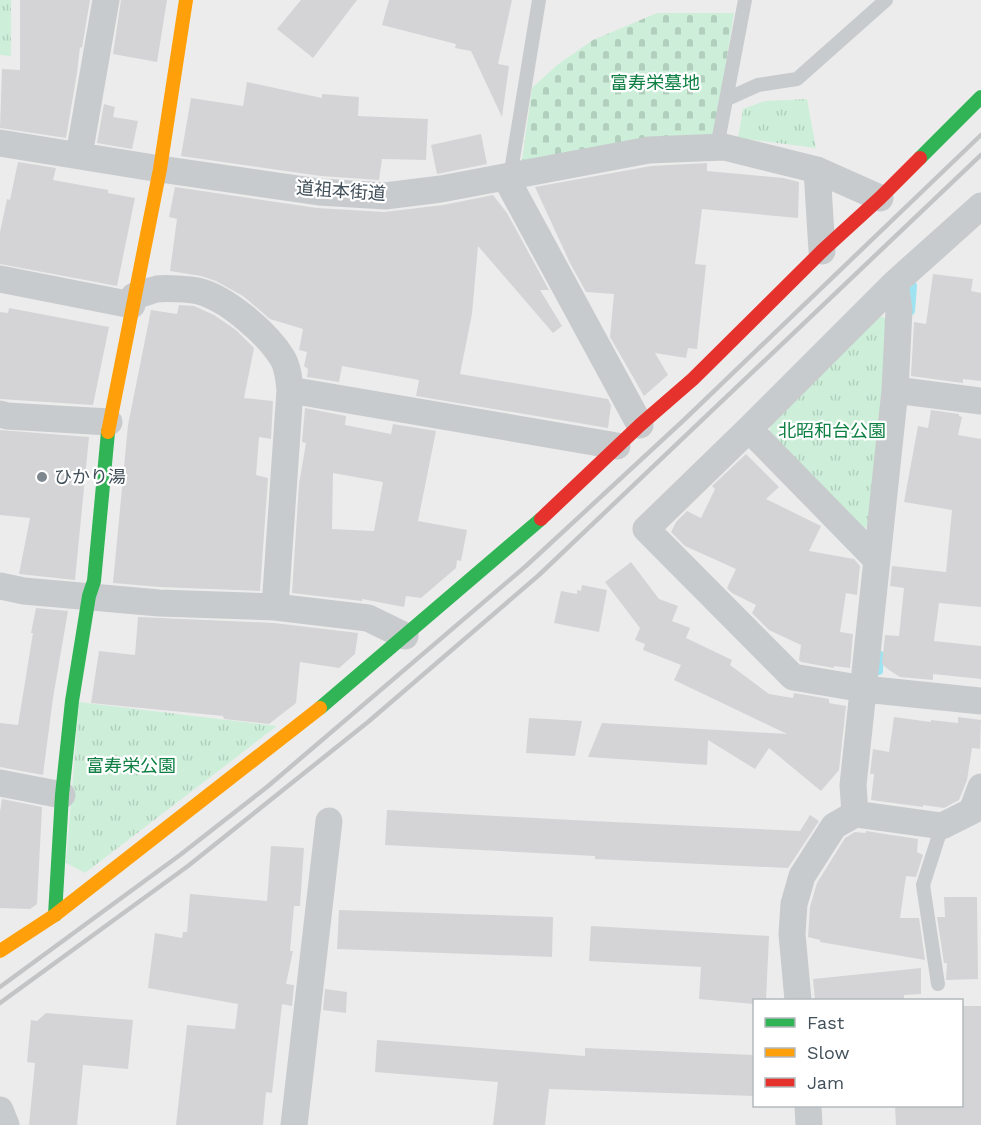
<svg xmlns="http://www.w3.org/2000/svg" width="981" height="1125" viewBox="0 0 981 1125" font-family="'Work Sans','Noto Sans JP',sans-serif">
<style>
.cemetery{fill:url(#cemetery-stones)}
.park{fill:url(#park-tufts)}
.lines{fill:none;stroke-linecap:round;stroke-linejoin:round}
.stream{stroke:#9ee3f1;stroke-width:8}
.building{fill:#d4d4d7;fill-rule:evenodd}
.lane{stroke:#c8cbcd;stroke-width:14}
.street{stroke:#c8cbcd;stroke-width:27}
.fast{stroke:#30b455;stroke-width:14}
.slow{stroke:#ff9f0a;stroke-width:14}
.jam{stroke:#e5322d;stroke-width:14}
.rail{stroke:#c2c4c6;stroke-width:4.5}
.poi-dot{fill:#7e878d;stroke:#fff;stroke-width:2}
.labels{text-anchor:middle;stroke-width:4.5;stroke-linejoin:round;paint-order:stroke}
.park-label{font-size:18px;fill:#0e8043;stroke:#fff}
.street-label{font-size:18px;fill:#42505a;stroke:#fff}
.poi-label{font-size:18px;fill:#42505a;stroke:#fff;text-anchor:start}
</style>
<defs>
<pattern id="cemetery-stones" width="16" height="16" patternUnits="userSpaceOnUse" patternTransform="scale(1.5)"><rect width="16" height="16" fill="#cdefd9"/><path d="M2 7V4a2 2 0 0 1 4 0v3zM10 15v-3a2 2 0 0 1 4 0v3z" fill="#b1cfbc"/></pattern>
<pattern id="park-tufts" width="24" height="20" patternUnits="userSpaceOnUse" patternTransform="scale(1.5)"><rect width="24" height="20" fill="#cdefd9"/><path d="M3 7l-1-3M5 7V3M7 7l1-3M15 17l-1-3M17 17v-4M19 17l1-3" fill="none" stroke="#b1cfbc"/></pattern>
</defs>
<rect width="100%" height="100%" fill="#edecec"/>
<path class="cemetery" d="M657 13H734L714 138 521 168 532 88 557 65 593 40Z"/>
<path class="park" d="M0 0H11V56L0 55Z
M807 99 816 148 738 138 743 109 765 101Z
M879 316 892 320 871 523 863 529 769 436 771 423Z
M79 702 277 726 85 873 66 863Z"/>
<g class="lines">
<path class="stream" d="M911 311 913 286
M879 671 880 655"/>
</g>
<path class="building" d="M20 0H90L82 48 80 47 77 73 66 138 0 128 2 69 20 70Z
M121 0H167L157 62 113 54Z
M301 0H357L313 58 277 29Z
M389 0H512L498 64 509 66 502 117 471 51 455 48 456 44 382 25Z
M247 82 322 98V94L359 97 358 116 428 119 426 160 382 159 379 180 321 176 181 156 191 98 243 106Z
M104 104 115 107 113 117 138 121 132 149 97 143Z
M481 134 487 164 437 174 431 145Z
M18 162 56 168 53 180 108 190V193L135 198 117 286 0 264V232L7 199 10 200Z
M707 163V171L783 178 799 182 798 218 702 209 695 264 706 265 697 349 688 348 686 358 655 353 668 375 644 396 610 337 614 294 586 292 570 263 535 187 651 166Z
M175 187 317 208 384 212 443 205 493 195 507 213 549 290H540L562 326 553 333 478 246 472 314 460 374 608 399 611 405 608 428 416 396 419 380 342 366 339 382 307 377 308 369 304 366 307 352 299 350 303 329 270 319 243 296 216 281 201 276 170 271 177 219 169 217Z
M933 274 973 279 971 291 981 293V381L963 379V383L911 376 914 322 926 324Z
M179 305 194 306 214 315 236 330 254 348 244 398 273 401 271 439 259 437 256 475 268 478 260 591 160 587 113 583 128 425 151 310 177 314Z
M9 308 109 327 93 405 0 399V312L8 313Z
M305 408 346 416 345 425 391 434 393 424 436 431 418 521 467 530 461 561 457 560 456 568 421 598 406 596 404 607 362 599V601L292 593 299 484 306 443 302 442ZM333 473 383 482 374 531 332 529Z
M931 410 959 414V416L962 417 958 435 981 439V607L939 603 934 641 981 646V679L933 674V680L900 677 889 670 882 664 885 635 899 636 904 588 890 586 892 566 946 572 952 510 904 502 918 426 928 428Z
M0 430 89 437 75 580 19 574 30 518 0 515Z
M746 454 779 487 766 499 821 526 809 551 854 559 860 566 857 595 846 593 840 632 853 634 850 668 834 666V668L801 662 799 660 801 645 769 630 752 613 756 605 732 593 727 588 736 569 685 546 671 532 676 522 687 511 701 518 715 489 712 486Z
M631 562 659 599 678 606 672 621 690 628 686 638 732 660 730 665 769 694 793 698 794 693 829 699V703L846 706 839 770 821 791 769 748 755 769 708 740 707 765 588 757 602 723 787 734 674 680 681 665 643 650 645 644 635 640 640 628 605 582Z
M582 585 607 590 599 632 554 623 561 591 577 594V590L581 591Z
M36 608 68 611 53 698 43 775 0 767V723L18 725 33 633H31Z
M138 617 274 623 358 633 355 654 339 668 300 662 296 703 269 724 224 719 223 716 91 703 99 651 135 655Z
M894 717 931 722V720L958 723V717L981 720 980 749 972 748 967 780 959 800 944 808 923 805V807L871 800 874 774H870L873 749 889 752Z
M529 718 582 721 575 756 526 753Z
M2 799 42 807 37 904 30 909 0 908V812Z
M387 810 572 820 800 831 810 815 819 821 788 868 595 859V856L385 845Z
M866 831 918 839 917 852 923 855 916 877 906 876 900 918H919L925 960 820 942V940L808 937 810 907 817 883 845 838 855 832 866 833Z
M271 846 304 848 300 906H294L290 951H293L286 984 294 985 292 1006 282 1004 272 1093 266 1092 263 1125H176L187 1025 235 1029 238 1004 148 988 155 933 182 938 183 932H187L190 894 267 901Z
M944 897H977L978 979 946 980 947 963H944L937 917H945Z
M339 910 553 917 552 957 337 949Z
M591 926 769 936 766 1000H754V1004L699 999 701 967 589 961Z
M921 968V994L904 995V1000H815L813 979Z
M325 989 347 992 346 1013 323 1010Z
M962 1006H981V1125H896L895 1106H962Z
M46 1013 133 1020 128 1069 83 1065 77 1125H29L35 1063 27 1062 31 1020 37 1021Z
M377 1040 585 1056V1048L754 1055V1096L549 1089 545 1125H493L498 1082 375 1072Z"/>
<g class="lines">
<path class="lane" d="M727 99 758 85 797 79 886 0
M717 147 745 0
M510 177 539 0
M938 984 923 885 942 826"/>
<path class="street" d="M0 143 160 169 319 192 385 196 441 189 649 150 724 147 817 170 880 198
M79 155 106 0
M817 170 822 251
M506 178 640 425
M0 279 132 305
M895 283 749 429 646 529 793 677 864 689 981 701
M134 296C142 294 149 291 157 289 165 288 190 289 198 291 227 298 268 334 283 359 288 368 289 380 290 390L275 607
M290 390 617 446
M895 390 981 401
M0 414 7 416 109 422
M749 429 876 559
M0 586 24 591 159 603 275 607 368 618 405 636
M0 783 62 795
M855 814 942 826 972 811 981 787
M798 1000 792 934 794 904 802 876 834 826 855 814 853 785 895 390 899 310 895 283 981 206
M808 1106 809 1125
M0 1110 6 1125
M294 1125 329 821"/>
<path class="fast" d="M920 158 981 97
M320 708 541 519
M55 915 62 795 72 701 89 596 94 581 108 432"/>
<path class="slow" d="M108 432 160 169 186 0
M0 951 55 915 320 708"/>
<path class="jam" d="M541 519 640 425 693 379 822 251 880 198 920 158"/>
<path class="rail" d="M0 987 180 855 267 787 526 566 685 419 981 135
M0 1003 188 866 368 722 539 575 981 155"/>
</g>
<circle class="poi-dot" cx="42" cy="477" r="6"/>
<g class="labels">
<g class="park-label">
<text x="655" y="89">富寿栄墓地</text>
<text x="832" y="437">北昭和台公園</text>
<text x="131" y="772">富寿栄公園</text>
</g>
<g class="street-label">
<text transform="translate(341 191) rotate(4)" y="6">道祖本街道</text>
</g>
<g class="poi-label">
<text x="54" y="483">ひかり湯</text>
</g>
</g>
<rect x="753" y="999" width="210" height="108" fill="#ffffff" stroke="#b3b9bd" stroke-width="1.5"/>
<rect x="765" y="1018" width="30" height="9" fill="#30b455" stroke="#b3b9bd" stroke-width="1.5"/>
<text x="807" y="1029" font-size="18" fill="#42505a">Fast</text>
<rect x="765" y="1048" width="30" height="9" fill="#ff9f0a" stroke="#b3b9bd" stroke-width="1.5"/>
<text x="807" y="1059" font-size="18" fill="#42505a">Slow</text>
<rect x="765" y="1078" width="30" height="9" fill="#e5322d" stroke="#b3b9bd" stroke-width="1.5"/>
<text x="807" y="1089" font-size="18" fill="#42505a">Jam</text>
</svg>
